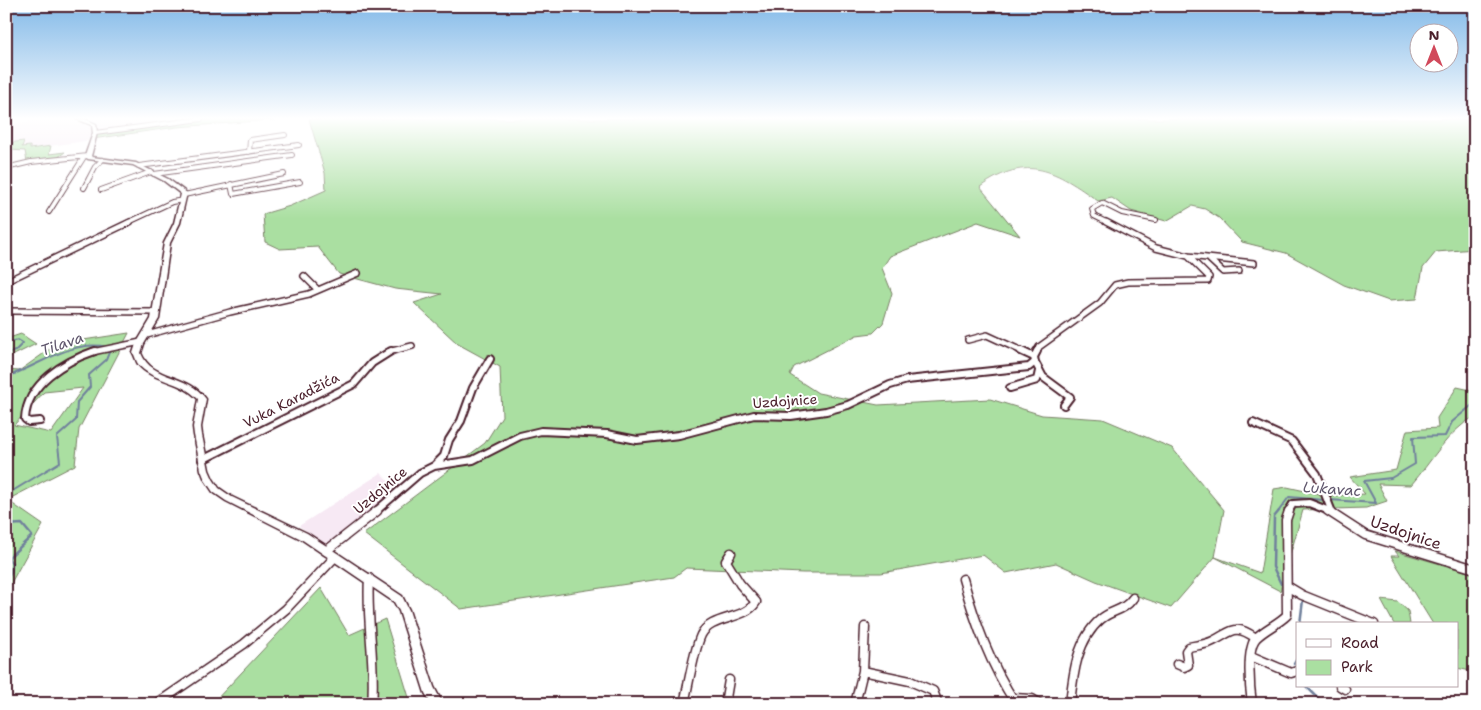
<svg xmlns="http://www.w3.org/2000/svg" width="1481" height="710" viewBox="0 0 1481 710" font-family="'Shantell Sans',sans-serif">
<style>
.built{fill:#f7e9f4}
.green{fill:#aadfa1;stroke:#7a7f66;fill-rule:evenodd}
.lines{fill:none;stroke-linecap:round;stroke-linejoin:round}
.stream-far1{stroke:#70809c;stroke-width:2}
.stream{stroke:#70809c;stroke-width:2.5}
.minor-far3-casing{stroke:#4a1f2b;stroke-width:6}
.minor-far2-casing{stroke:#4a1f2b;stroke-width:8}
.minor-far1-casing{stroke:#4a1f2b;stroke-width:10}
.minor-casing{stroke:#4a1f2b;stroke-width:11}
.tertiary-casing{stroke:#4a1f2b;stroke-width:3}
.minor-far3{stroke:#fff;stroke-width:4}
.minor-far2{stroke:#fff;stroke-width:5}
.minor-far1{stroke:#fff;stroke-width:6}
.minor{stroke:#fff;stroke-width:8}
.tertiary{fill:#fff;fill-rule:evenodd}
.labels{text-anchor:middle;stroke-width:4;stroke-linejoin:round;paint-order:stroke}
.street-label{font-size:14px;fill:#4a1f2b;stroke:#fff}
.water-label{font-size:15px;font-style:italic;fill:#60576d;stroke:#fff}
.near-street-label{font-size:16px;fill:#4a1f2b;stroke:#fff}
</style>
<rect width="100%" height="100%" fill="#fff"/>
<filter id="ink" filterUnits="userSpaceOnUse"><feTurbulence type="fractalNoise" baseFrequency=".02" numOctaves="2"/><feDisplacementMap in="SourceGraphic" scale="10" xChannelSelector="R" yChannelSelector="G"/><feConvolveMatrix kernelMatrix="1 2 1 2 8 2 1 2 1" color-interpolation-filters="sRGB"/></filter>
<g filter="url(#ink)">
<path class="built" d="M45 119H193L104 130 92 140 29 149 30 146 22 147 24 141 8 143 11 132H6V125Z
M381 473 397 490 328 545 299 526Z"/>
<path class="green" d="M193 119H284L177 127 92 139 93 132Z
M309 119H1462L1475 124V249L1436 252 1423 268 1417 299 1389 301 1344 285 1286 253 1242 242 1219 218 1205 209 1192 206 1166 221 1131 211 1112 198 1098 201C1056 171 1028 153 980 187L1020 236 978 222 890 256 882 268 892 293 883 323 873 333 857 335 794 367 790 375 818 393 878 405 990 399 1042 415 1103 419 1172 448 1224 510 1215 557 1260 573 1274 489 1287 487 1328 496 1365 494 1350 477 1396 470 1407 430 1438 428 1437 418 1457 387 1475 391V416C1446 433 1433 460 1411 485L1378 484 1387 501 1366 508 1303 510 1280 591 1215 557 1171 608 1096 581 1056 563 1006 573 983 555 881 573H803L686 568 674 577 461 609 364 534 485 443 502 416 500 367 458 344 414 303 442 294 395 289 339 274 318 247 280 249 265 242 263 214 290 206 326 190 325 173Z
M24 141 22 147 30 146V149L51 146 49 154 65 152 54 160 27 162 25 151 10 150 8 143Z
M129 333 79 429 75 465 7 500 43 525 6 592V370L19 371 57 344ZM83 388 51 433 14 425 44 392Z
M21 334 36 344 6 359V339Z
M1395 551 1475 574V672L1457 668V624H1433L1391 556H1399Z
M321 588 349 635 385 619 411 704H212Z
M1381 600 1398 602 1408 611 1410 624H1394Z"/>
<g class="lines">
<path class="stream-far1" d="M6 343 18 340 23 343 15 351 6 354
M6 377C39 366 71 339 107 347
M6 495 60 462 57 437 76 420 77 402 90 387 89 375 106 360 110 350
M1329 500 1376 503 1364 481 1391 478 1415 464 1413 437 1445 436 1452 422 1471 406H1475
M1278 512 1289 497 1324 500"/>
<path class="stream" d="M1279 511 1274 517 1273 567 1281 584
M6 525 22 524 32 536 8 558 12 563 11 573 6 579
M1300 624 1303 600 1301 598
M1294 664 1297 659
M1306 686 1324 704"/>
<defs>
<path id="minor-far3" d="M95 133 201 119
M249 152 250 140 285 135
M139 166 299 145
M6 168 31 162 88 156
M154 174 292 155
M231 184 233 194 300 182
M84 188 95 167 102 160
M101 190 151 172
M184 195 284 174
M49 212 84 157
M127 223 172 202 183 200
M1108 223 1094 216 1092 209 1102 203 1122 213 1156 220"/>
<path id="minor-far2" d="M1106 222 1156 248 1188 256 1254 263
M1209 259 1223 272 1239 271
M304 276 318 290
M7 281 130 222
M6 311 156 312
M147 335 230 312 309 294 358 273
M968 340 987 335 1024 352
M92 352 141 342
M388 352 412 346
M1037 352 1039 347 1100 303 1115 285 1128 282 1208 281 1209 277 1188 256"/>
<path id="minor-far1" d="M1021 351 1034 357
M1035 362 1043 377 1070 397 1064 405
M1010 388 1037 380 1039 371
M40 421 29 422 25 419C27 383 65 361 95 351
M1253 423 1292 441 1317 474 1332 512
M202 460 354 384 372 363 391 351
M434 466 444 456 449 440 461 421 473 388 490 359
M375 512 420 473 434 466 473 460 520 436 541 431 607 434 637 440 679 435 754 415 791 416 826 411 848 405 890 385 907 380 1029 367 1035 362 1034 357 1037 351
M1288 512 1293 504 1309 503 1332 512"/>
<path id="minor" d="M1328 511 1365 535 1475 569
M326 551 377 511
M369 578C366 620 376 662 372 704
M963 579C976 625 990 664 1016 704
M1287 586 1302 595 1374 624
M1251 656 1291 673 1297 671
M1177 664 1184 667 1188 665 1186 651 1189 647C1197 645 1205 645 1213 641 1233 631 1234 623 1256 638
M863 671 910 681 933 691 938 704
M1340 686 1345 689
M1013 698 1032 699 1040 704
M156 704 244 644 286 609 335 557
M684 704C688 687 694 650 701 635 711 615 744 621 756 602L740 584 726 561 731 553
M725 704 729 680
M855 704 863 671 865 627
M1070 704C1073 674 1077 639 1101 619 1113 609 1123 612 1133 598
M1252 704C1250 690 1246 649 1256 638 1265 629 1278 624 1287 615L1286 520 1289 511"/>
<path id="tertiary" d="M77 119H85L96 124 97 133 91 156 92 157 136 163 168 179 187 193 180 223 170 243 159 319 144 344 141 353C152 381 188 373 206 399L201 427 202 435 209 470 213 479 219 488 232 497 307 533 402 596 409 610 434 687 443 704H431L425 693 399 611 394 602 301 539 226 501 213 492 205 480 201 470 194 435 193 427 198 399C181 380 152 382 138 364 136 361 135 356 133 353L136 344 151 319 164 243 174 223 181 194 164 181 133 165 88 159 85 156 93 133 92 125Z"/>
</defs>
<use href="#minor-far3" class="minor-far3-casing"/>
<use href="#minor-far2" class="minor-far2-casing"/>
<use href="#minor-far1" class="minor-far1-casing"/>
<use href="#minor" class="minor-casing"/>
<use href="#tertiary" class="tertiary-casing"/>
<use href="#minor-far3" class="minor-far3"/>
<use href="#minor-far2" class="minor-far2"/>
<use href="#minor-far1" class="minor-far1"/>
<use href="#minor" class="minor"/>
<use href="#tertiary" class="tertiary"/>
</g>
</g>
<linearGradient id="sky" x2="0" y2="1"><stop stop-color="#82b9e8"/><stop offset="0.54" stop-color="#fff"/><stop offset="1" stop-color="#fff" stop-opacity="0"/></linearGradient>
<rect width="1481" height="219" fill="url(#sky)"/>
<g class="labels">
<g class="street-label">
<text transform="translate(291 400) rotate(-27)" y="5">Vuka Karadžića</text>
<text transform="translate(785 401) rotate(-4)" y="5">Uzdojnice</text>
<text transform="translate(380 490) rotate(-40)" y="5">Uzdojnice</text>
</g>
<g class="water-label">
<text transform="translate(62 344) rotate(-19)" y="5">Tilava</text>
<text transform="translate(1332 489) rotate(4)" y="5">Lukavac</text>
</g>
<g class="near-street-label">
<text transform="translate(1406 532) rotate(19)" y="6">Uzdojnice</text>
</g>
</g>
<rect width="1481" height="710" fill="none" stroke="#fff" stroke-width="25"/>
<rect x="12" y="12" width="1456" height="685" fill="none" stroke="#4a1f2b" stroke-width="2" filter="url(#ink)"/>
<rect x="1296" y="622" width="162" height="65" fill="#ffffff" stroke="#b7a5aa"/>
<rect x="1306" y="639" width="25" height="8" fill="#ffffff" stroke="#b7a5aa"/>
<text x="1341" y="648" font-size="15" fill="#4a1f2b">Road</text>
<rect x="1306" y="660" width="25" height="15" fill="#aadfa1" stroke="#b7a5aa"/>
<text x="1341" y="672" font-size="15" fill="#4a1f2b">Park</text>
<g transform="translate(1434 48)"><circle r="24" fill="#ffffff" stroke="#b7a5aa"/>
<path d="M0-4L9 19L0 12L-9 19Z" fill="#d1495b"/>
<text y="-8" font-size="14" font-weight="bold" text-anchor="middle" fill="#4a1f2b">N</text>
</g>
</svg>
